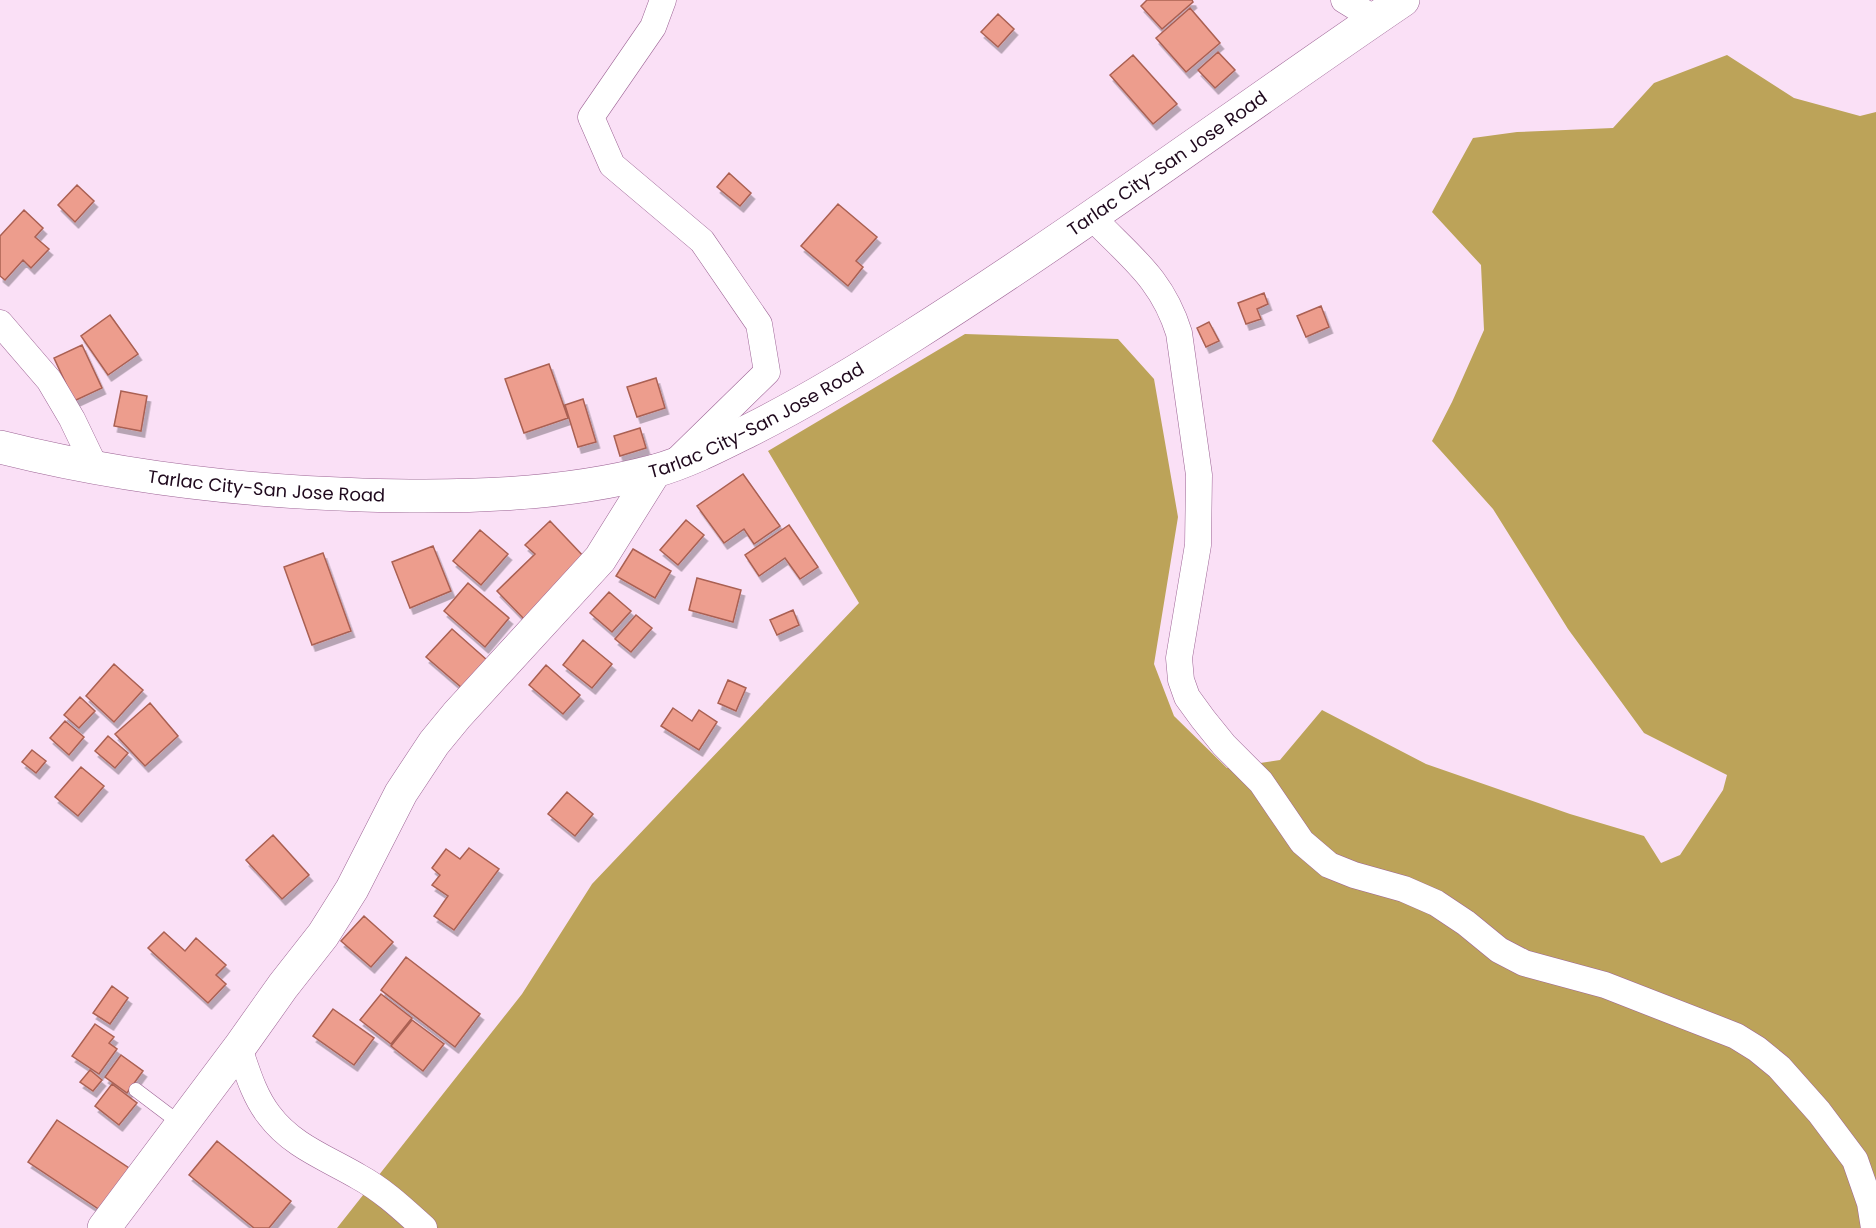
<svg xmlns="http://www.w3.org/2000/svg" width="1876" height="1228" viewBox="0 0 1876 1228" font-family="Poppins,sans-serif">
<style>
.forest{fill:#bca359}
.building{fill:#ed9d8d;stroke:#aa6052;stroke-width:1.5;filter:url(#shadow)}
.lines{fill:none;stroke-linecap:round;stroke-linejoin:round}
.lane-casing{stroke:#9d6495;stroke-width:15}
.street-casing{stroke:#9d6495;stroke-width:27}
.secondary-casing{stroke:#9d6495;stroke-width:34}
.lane{stroke:#fff;stroke-width:14}
.street{stroke:#fff;stroke-width:26}
.secondary{stroke:#fff;stroke-width:33}
.labels{text-anchor:middle;stroke-width:6;stroke-linejoin:round;paint-order:stroke}
.street-label{font-size:18px;fill:#1f091d;stroke:#fff2fd}
</style>
<defs>
<filter id="shadow"><feDropShadow dx="3.5" dy="6" stdDeviation="0" flood-color="#0004"/></filter>
</defs>
<rect width="100%" height="100%" fill="#fae0f6"/>
<path class="forest" d="M1727 55 1794 98 1860 116 1876 112V1228H337L522 994 592 884 859 603 768 451 965 334 1118 339 1154 379 1178 517 1154 664 1174 716 1227 768 1280 760 1322 710 1426 764 1570 814 1644 836 1661 863 1680 855 1723 790 1727 775 1644 733 1568 629 1493 509 1432 441 1452 402 1484 330 1481 265 1432 212 1473 138 1517 132 1613 128 1654 83Z"/>
<path class="building" d="M1147 0H1192L1193 2 1162 29 1141 6Z
M1190 8 1220 43 1186 72 1156 38Z
M998 14 1014 29 998 47 981 32Z
M1218 52 1235 70 1215 88 1198 70Z
M1133 55 1177 104 1153 124 1110 75Z
M729 173 751 193 740 206 717 187Z
M77 185 94 201 75 222 58 205Z
M838 204 877 237 856 261 863 267 848 286 801 246Z
M24 210 43 228 35 237 49 249 31 268 23 260 5 280 0 276V236Z
M1264 293 1268 304 1257 309 1261 319 1246 324 1238 303Z
M1321 306 1329 327 1306 337 1297 316Z
M110 315 138 354 108 375 81 336Z
M1209 322 1219 341 1206 347 1197 328Z
M82 345 102 388 74 401 54 358Z
M549 364 568 418 524 433 505 379Z
M656 378 665 408 637 417 627 387Z
M121 391 147 396 141 431 114 426Z
M583 399 596 442 578 447 565 405Z
M640 428 646 448 620 456 614 436Z
M743 474 780 526 754 544 744 529 724 543 697 506Z
M686 520 704 535 678 565 660 550Z
M550 521 586 559 524 619 497 591 535 554 525 545Z
M789 525 818 567 800 579 785 558 759 576 745 555Z
M480 530 508 554 481 585 453 561Z
M433 546 451 591 410 608 392 562Z
M633 549 671 571 655 598 616 576Z
M323 553 351 631 312 645 284 567Z
M697 578 741 590 733 622 689 610Z
M468 583 509 618 485 647 444 611Z
M609 592 631 611 612 632 590 613Z
M793 610 799 625 777 635 770 620Z
M636 615 652 628 631 652 615 639Z
M452 629 487 660 462 688 426 657Z
M583 640 612 664 592 688 563 665Z
M114 664 143 690 114 722 86 696Z
M546 665 580 695 563 714 529 685Z
M728 680 746 688 736 711 718 703Z
M80 697 95 711 79 728 64 715Z
M150 703 178 736 145 766 115 734Z
M673 708 692 721 699 710 717 722 699 750 661 726Z
M65 721 84 737 69 755 50 738Z
M108 736 128 753 115 768 95 751Z
M32 750 46 761 36 773 22 762Z
M81 767 104 786 78 816 55 797Z
M567 792 593 814 575 836 548 814Z
M273 835 309 875 282 899 246 860Z
M469 848 499 869 454 930 434 916 448 896 432 885 440 875 432 868 446 849 460 859Z
M364 916 393 942 371 967 341 941Z
M164 932 185 951 196 938 226 965 216 975 226 984 208 1003 148 948Z
M406 957 480 1014 455 1047 381 990Z
M112 986 128 998 110 1024 93 1013Z
M381 994 412 1018 391 1044 360 1020Z
M333 1009 374 1038 354 1065 313 1036Z
M412 1020 444 1044 423 1071 391 1046Z
M95 1024 114 1037 109 1043 117 1049 99 1074 72 1056Z
M121 1055 143 1071 127 1093 105 1077Z
M90 1070 102 1080 93 1091 80 1082Z
M112 1084 137 1103 119 1125 95 1106Z
M57 1120 129 1168 100 1210 28 1162Z
M217 1141 291 1201 269 1228H254L189 1175Z"/>
<g class="lines">
<defs>
<path id="lane" d="M136 1090 181 1124"/>
<path id="street" d="M663 0 653 27 591 117 612 165 702 241 759 324 767 372 678 459
M1344 0 1375 19
M1092 217C1130 257 1162 278 1179 333L1199 475 1198 545 1179 658 1181 680 1187 697 1203 719 1224 745 1261 782 1302 842 1329 865 1354 875 1404 889 1436 903 1466 923 1499 950 1524 963 1605 985 1736 1036 1757 1049 1779 1067 1819 1112 1855 1160 1870 1203 1874 1228
M0 323 49 380 72 419 96 469
M239 1048C247 1071 254 1096 269 1115 292 1146 327 1158 359 1177 383 1190 404 1210 424 1228"/>
<g id="secondary">
<path id="s1" d="M0 447C119 477 239 491 362 495 459 498 561 496 655 471 687 462 718 446 748 431 804 403 857 371 909 338 1078 231 1238 112 1403 0"/>
<path d="M104 1228 239 1048 283 986 323 935 352 889 401 793 434 743 457 715 600 559 655 471"/>
</g>
</defs>
<use href="#lane" class="lane-casing"/>
<use href="#street" class="street-casing"/>
<use href="#secondary" class="secondary-casing"/>
<use href="#lane" class="lane"/>
<use href="#street" class="street"/>
<use href="#secondary" class="secondary"/>
</g>
<g class="labels">
<g class="street-label">
<text dy="6" stroke="none"><textPath href="#s1" startOffset="1260">Tarlac City-San Jose Road</textPath></text>
<text dy="6" stroke="none"><textPath href="#s1" startOffset="774">Tarlac City-San Jose Road</textPath></text>
<text dy="6" stroke="none"><textPath href="#s1" startOffset="270">Tarlac City-San Jose Road</textPath></text>
</g>
</g>
</svg>
